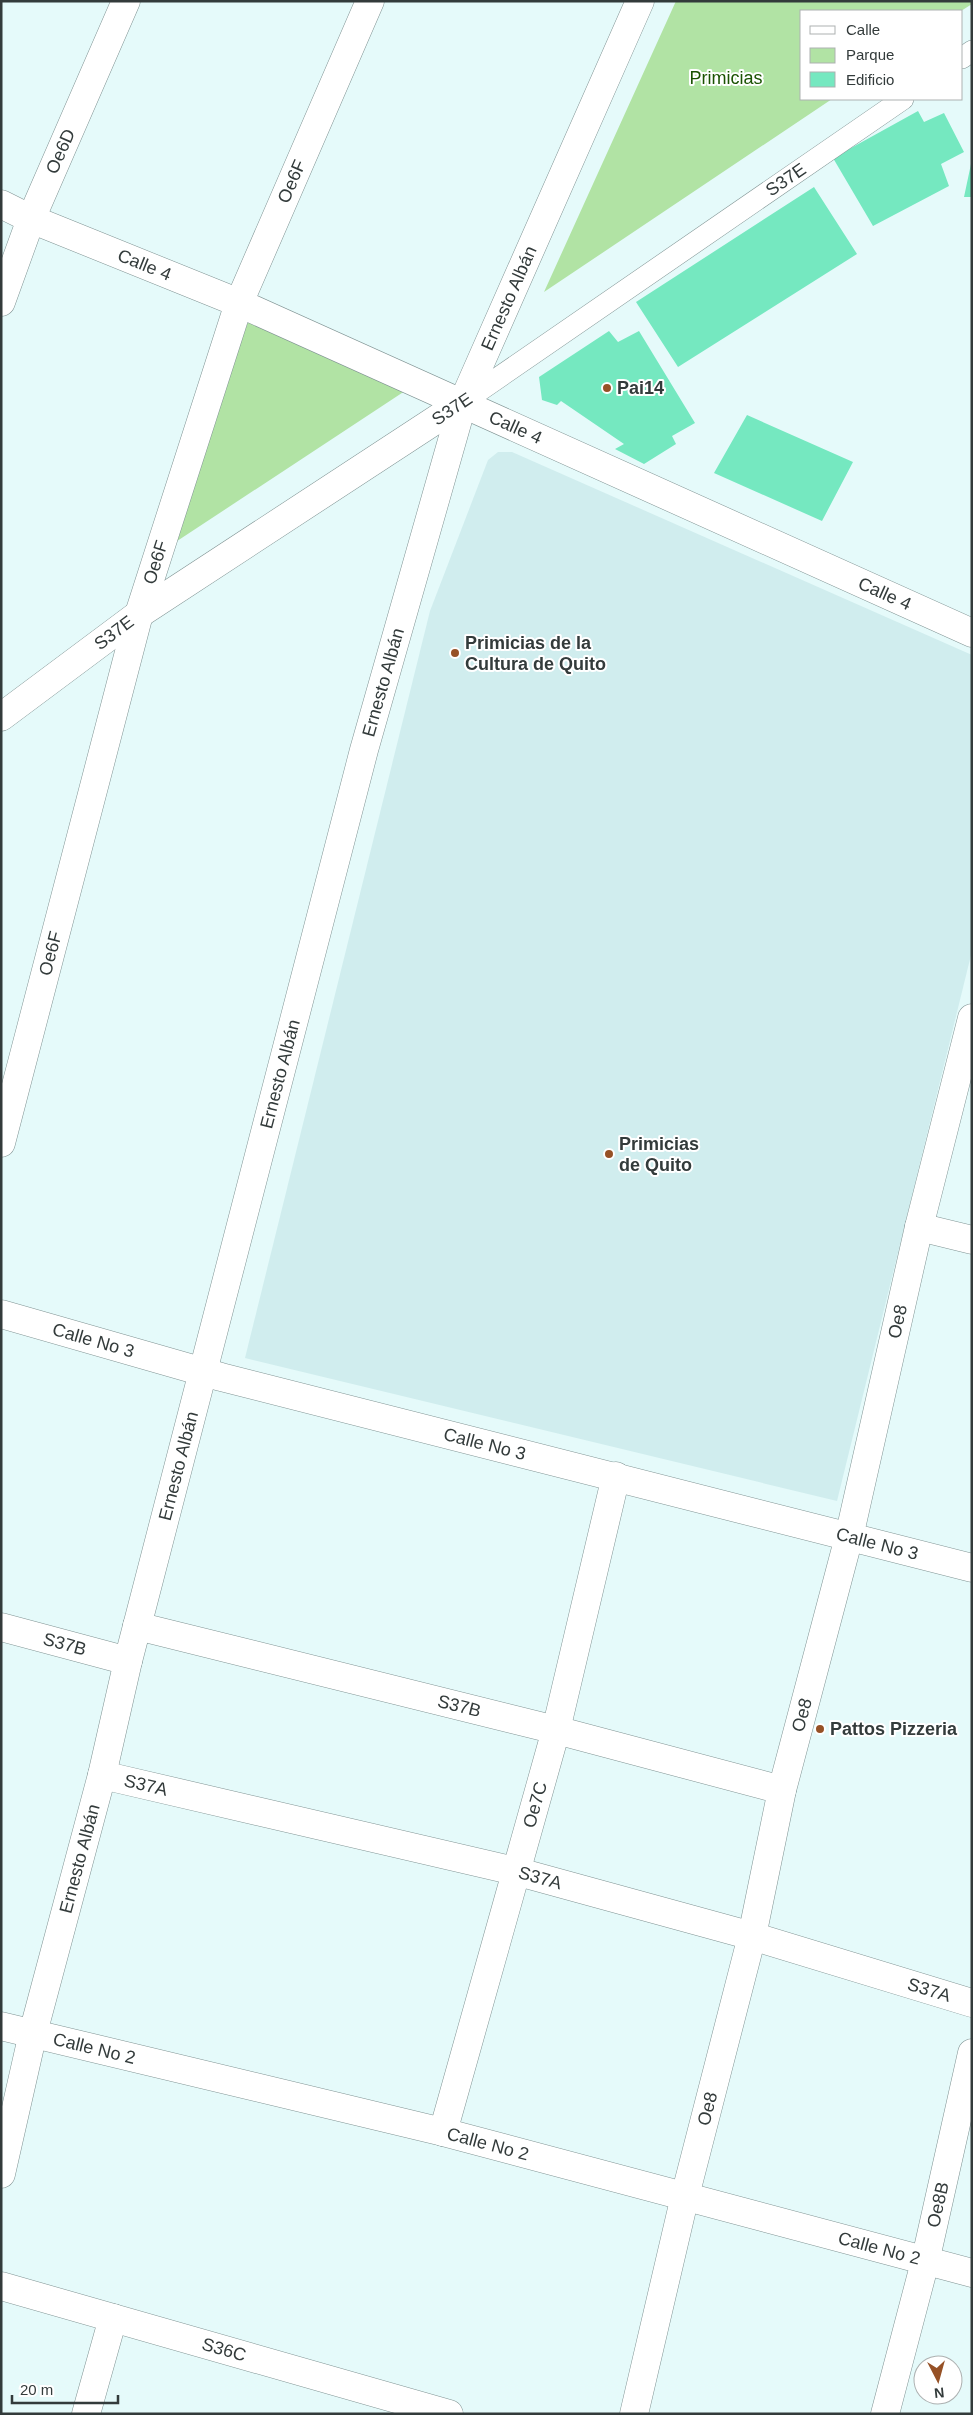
<svg xmlns="http://www.w3.org/2000/svg" width="973" height="2415" viewBox="0 0 973 2415" font-family="Helvetica,sans-serif">
<style>
.built{fill:#d0edee}
.green{fill:#b1e3a4}
.building{fill:#75e8c0}
.lines{fill:none;stroke-linecap:round;stroke-linejoin:round}
.lane-casing{stroke:#819494;stroke-width:22}
.street-casing{stroke:#819494;stroke-width:29}
.lane{stroke:#fff;stroke-width:21}
.street{stroke:#fff;stroke-width:28}
.poi-dot{fill:#965126;stroke:#fff;stroke-width:2}
.labels{text-anchor:middle;stroke-width:4;stroke-linejoin:round;paint-order:stroke}
.park-label{font-size:18px;fill:#1a5202;stroke:#fff}
.street-label{font-size:18px;fill:#333b3b;stroke:#fff}
.poi-label{font-size:18px;font-weight:bold;fill:#333b3b;stroke:#fff;text-anchor:start}
</style>
<rect width="100%" height="100%" fill="#e5fafa"/>
<path class="built" d="M498 452H512L972 655V951L837 1501 245 1358 430 611 488 460Z"/>
<path class="green" d="M676 1H972V4L961 11H802V99H832L544 292Z
M248 322 411 387 165 549Z"/>
<path class="building" d="M918 111 924 122 944 113 964 152 941 164 949 186 873 226 833 158Z
M971 164 972 197H964Z
M814 187 857 254 678 367 636 302Z
M609 331 618 342 639 331 695 423 672 436 676 444 644 464 615 449 624 444 561 401 557 405 542 400 539 377Z
M747 415 853 462 822 521 714 473Z"/>
<g class="lines">
<defs>
<g id="lane">
<path d="M962 58 972 51"/>
<path id="s1" d="M463 402 903 99"/>
</g>
<g id="street">
<path id="s2" d="M1 204 31 219 239 303 972 633"/>
<path id="s3" d="M1 302 31 219 126 1"/>
<path id="s4" d="M1 717 139 614 463 402"/>
<path id="s5" d="M1 1143 139 614 239 303 370 1"/>
<path d="M919 1227 972 1240"/>
<path id="s6" d="M1 1314 221 1377 972 1568"/>
<path id="s7" d="M137 1626 556 1730 782 1790"/>
<path id="s8" d="M1 1627 128 1661"/>
<path id="s9" d="M102 1775 515 1871 752 1936 972 2003"/>
<path id="s10" d="M1 2026 443 2132 972 2273"/>
<path id="s11" d="M443 2132 556 1730 616 1476"/>
<path id="s12" d="M1 2174 33 2033 102 1775 128 1661 364 750 463 402 640 1"/>
<path id="s13" d="M1 2286 449 2414"/>
<path d="M86 2414 113 2318"/>
<path id="s14" d="M634 2414 685 2196 752 1936 782 1790 849 1537 919 1227 972 1018"/>
<path id="s15" d="M885 2414 925 2262 972 2053"/>
</g>
</defs>
<use href="#lane" class="lane-casing"/>
<use href="#street" class="street-casing"/>
<use href="#lane" class="lane"/>
<use href="#street" class="street"/>
</g>
<g class="poi-dot">
<circle cx="607" cy="388" r="5"/>
<circle cx="455" cy="653" r="5"/>
<circle cx="609" cy="1154" r="5"/>
<circle cx="820" cy="1729" r="5"/>
</g>
<g class="labels">
<g class="park-label">
<text x="726" y="84">Primicias</text>
</g>
<g class="street-label">
<text dy="6" stroke="none"><textPath href="#s3" startOffset="162">Oe6D</textPath></text>
<text dy="6" stroke="none"><textPath href="#s1" startOffset="392">S37E</textPath></text>
<text dy="6" stroke="none"><textPath href="#s5" startOffset="1006">Oe6F</textPath></text>
<text dy="6" stroke="none"><textPath href="#s2" startOffset="156">Calle 4</textPath></text>
<text dy="6" stroke="none"><textPath href="#s12" startOffset="1945">Ernesto Albán</textPath></text>
<text transform="translate(452 409) rotate(-34)" y="6">S37E</text>
<text dy="6" stroke="none"><textPath href="#s2" startOffset="561">Calle 4</textPath></text>
<text dy="6" stroke="none"><textPath href="#s5" startOffset="601">Oe6F</textPath></text>
<text dy="6" stroke="none"><textPath href="#s2" startOffset="966">Calle 4</textPath></text>
<text dy="6" stroke="none"><textPath href="#s4" startOffset="141">S37E</textPath></text>
<text dy="6" stroke="none"><textPath href="#s12" startOffset="1540">Ernesto Albán</textPath></text>
<text dy="6" stroke="none"><textPath href="#s5" startOffset="196">Oe6F</textPath></text>
<text dy="6" stroke="none"><textPath href="#s12" startOffset="1135">Ernesto Albán</textPath></text>
<text dy="6" stroke="none"><textPath href="#s14" startOffset="1124">Oe8</textPath></text>
<text dy="6" stroke="none"><textPath href="#s6" startOffset="96">Calle No 3</textPath></text>
<text dy="6" stroke="none"><textPath href="#s6" startOffset="501">Calle No 3</textPath></text>
<text dy="6" stroke="none"><textPath href="#s12" startOffset="730">Ernesto Albán</textPath></text>
<text dy="6" stroke="none"><textPath href="#s6" startOffset="906">Calle No 3</textPath></text>
<text dy="6" stroke="none"><textPath href="#s8" startOffset="66">S37B</textPath></text>
<text dy="6" stroke="none"><textPath href="#s7" startOffset="332">S37B</textPath></text>
<text dy="6" stroke="none"><textPath href="#s14" startOffset="719">Oe8</textPath></text>
<text dy="6" stroke="none"><textPath href="#s9" startOffset="45">S37A</textPath></text>
<text dy="6" stroke="none"><textPath href="#s11" startOffset="340">Oe7C</textPath></text>
<text dy="6" stroke="none"><textPath href="#s12" startOffset="325">Ernesto Albán</textPath></text>
<text dy="6" stroke="none"><textPath href="#s9" startOffset="450">S37A</textPath></text>
<text dy="6" stroke="none"><textPath href="#s9" startOffset="855">S37A</textPath></text>
<text dy="6" stroke="none"><textPath href="#s10" startOffset="96">Calle No 2</textPath></text>
<text dy="6" stroke="none"><textPath href="#s14" startOffset="314">Oe8</textPath></text>
<text dy="6" stroke="none"><textPath href="#s10" startOffset="501">Calle No 2</textPath></text>
<text dy="6" stroke="none"><textPath href="#s15" startOffset="216">Oe8B</textPath></text>
<text dy="6" stroke="none"><textPath href="#s10" startOffset="906">Calle No 2</textPath></text>
<text dy="6" stroke="none"><textPath href="#s13" startOffset="232">S36C</textPath></text>
</g>
<g class="poi-label">
<text x="617" y="394">Pai14</text>
<text x="465" y="649">Primicias de la<tspan x="465" dy="21">Cultura de Quito</tspan></text>
<text x="619" y="1150">Primicias<tspan x="619" dy="21">de Quito</tspan></text>
<text x="830" y="1735">Pattos Pizzeria</text>
</g>
</g>
<rect width="973" height="2415" fill="none" stroke="#333b3b" stroke-width="5"/>
<rect x="800" y="10" width="162" height="90" fill="#ffffff" stroke="#adb1b1"/>
<rect x="810" y="26" width="25" height="8" fill="#ffffff" stroke="#adb1b1"/>
<text x="846" y="35" font-size="15" fill="#333b3b">Calle</text>
<rect x="810" y="48" width="25" height="15" fill="#b1e3a4" stroke="#adb1b1"/>
<text x="846" y="60" font-size="15" fill="#333b3b">Parque</text>
<rect x="810" y="72" width="25" height="15" fill="#75e8c0" stroke="#adb1b1"/>
<text x="846" y="85" font-size="15" fill="#333b3b">Edificio</text>
<g transform="translate(938 2380) rotate(174)"><circle r="24" fill="#ffffff" stroke="#adb1b1"/>
<path d="M0-4L9 19L0 12L-9 19Z" fill="#965126"/>
<text y="-8" font-size="14" font-weight="bold" text-anchor="middle" fill="#333b3b">N</text>
</g>
<path d="M12 2395v8h106v-8" fill="none" stroke="#333b3b" stroke-width="2.5"/>
<text x="20" y="2395" font-size="15" fill="#333b3b" stroke="#ffffff" stroke-width="4" paint-order="stroke">20 m</text>
</svg>
